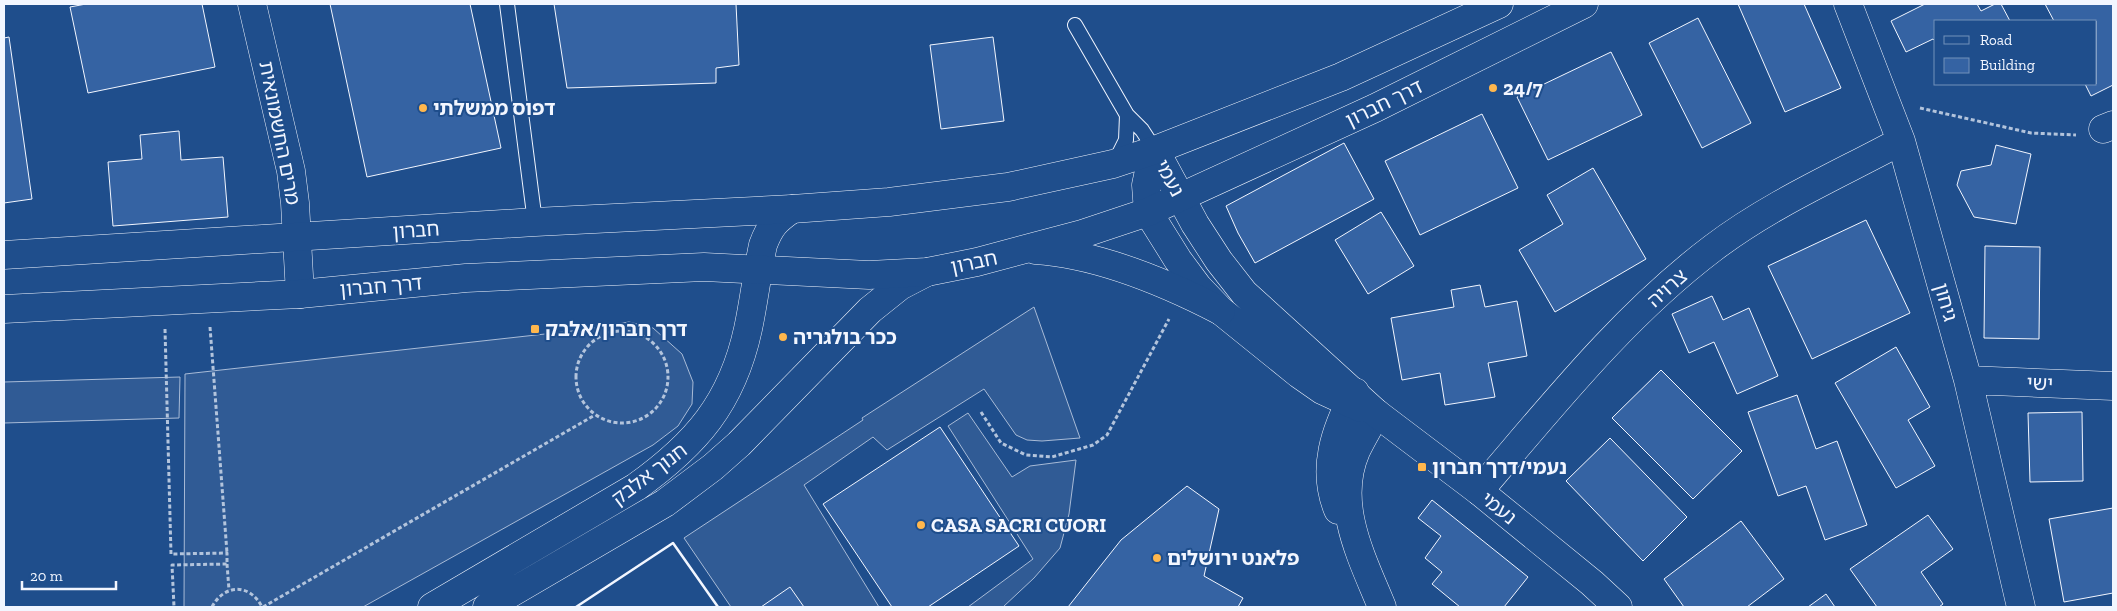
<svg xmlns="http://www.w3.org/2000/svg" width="2117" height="611" viewBox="0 0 2117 611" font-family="'Zilla Slab','Noto Sans Hebrew',serif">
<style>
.built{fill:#305b95;stroke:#a8bbd7}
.building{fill:#3563a3;stroke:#f2f6ff}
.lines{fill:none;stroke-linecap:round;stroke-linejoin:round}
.lane-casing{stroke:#f2f6ff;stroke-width:16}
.street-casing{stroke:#f2f6ff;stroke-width:29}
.secondary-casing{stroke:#f2f6ff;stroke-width:29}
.highway-casing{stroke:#f2f6ff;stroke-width:29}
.path{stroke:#b3c4dc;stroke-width:3;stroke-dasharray:4 2.5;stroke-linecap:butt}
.lane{stroke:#1f4e8c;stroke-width:14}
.street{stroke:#1f4e8c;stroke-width:28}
.secondary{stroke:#1f4e8c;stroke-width:28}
.highway{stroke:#1f4e8c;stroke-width:28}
.wall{stroke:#f2f6ff;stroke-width:2.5}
.poi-dot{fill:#ffb74d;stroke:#1f4e8c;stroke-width:2}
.labels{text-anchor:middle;stroke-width:4;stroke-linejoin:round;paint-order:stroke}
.poi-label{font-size:20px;font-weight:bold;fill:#f2f6ff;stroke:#1f4e8c;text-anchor:start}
.street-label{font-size:20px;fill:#f2f6ff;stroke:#1f4e8c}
</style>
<rect width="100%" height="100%" fill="#1f4e8c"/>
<path class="built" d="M1034 307 1080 438 1042 441 1027 440 1016 435 984 389 887 450 873 437 804 485 879 607H731L684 538 863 420 862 418Z
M629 322 653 328 682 354 693 382 692 404 678 426 653 445 363 607H184L185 374 581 330Z
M180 377 179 418 4 423V382Z
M968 413 1012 477 1030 466 1076 460 1069 514 1060 548 1034 578 1003 607H968L1033 559 948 426Z"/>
<path class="building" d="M86 4H202L215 67 88 93 70 7Z
M330 4H470L501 148 367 177Z
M554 4H736L739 65 716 68V83L567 88Z
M1738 4H1804L1841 88 1785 112Z
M1925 4H1977L1981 11 1995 4H2001L2010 21H1936V42L1933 39 1906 52 1891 21Z
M2045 4H2112L2113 7V85L2091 96 2085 84H2096V21H2054Z
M1698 18 1751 123 1702 148 1649 43Z
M9 37 32 199 4 203V38Z
M993 37 1004 121 941 129 930 45Z
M1611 52 1642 115 1548 160 1517 97Z
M1482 114 1518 188 1420 235 1385 161Z
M179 131 181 160 223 157 228 217 113 226 108 162 142 159 140 135Z
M1344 143 1374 199 1255 263 1238 233 1226 206Z
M1996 145 2031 154 2016 224 1974 217 1957 185 1961 171 1991 165Z
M1593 168 1646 259 1555 312 1519 250 1563 224 1547 195Z
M1381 212 1414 266 1368 294 1335 240Z
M1866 220 1910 313 1812 359 1768 266Z
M1985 246 2040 247 2039 339 1984 338Z
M1480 285 1485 307 1517 301 1527 356 1488 363 1495 397 1445 405 1440 373 1402 380 1391 318 1454 307 1451 290Z
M1712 296 1723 320 1749 308 1778 376 1737 394 1714 342 1689 353 1672 314Z
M1896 347 1930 407 1908 420 1935 466 1896 488 1835 383Z
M1661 370 1742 451 1693 499 1612 418Z
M1797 395 1816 449 1837 441 1867 525 1825 540 1806 486 1778 496 1748 412Z
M2082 412 2083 481 2030 482 2028 413Z
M940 427 1019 546 928 607H892L823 504Z
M1610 438 1687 517 1643 561 1566 481Z
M1187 486 1219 509 1204 576 1243 598 1238 607H1068L1121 540Z
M1432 500 1528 577 1504 607H1460L1432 584 1442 572 1425 558 1441 536 1418 518Z
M2113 508V593L2064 602 2049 519Z
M1928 515 1953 549 1921 572 1943 604 1939 607H1877L1850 569Z
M1741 521 1784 579 1747 607H1684L1664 579Z
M790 587 804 607H761Z
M1826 594 1835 607H1808Z"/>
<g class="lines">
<defs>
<path id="lane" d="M507 4 535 222
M1075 25 1127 115 1142 130 1155 150
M1115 162 1126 140 1127 115"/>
<path id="street" d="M252 4 291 171 295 203 300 294
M1848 4 1901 141 1968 380 2021 607
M2103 129 2113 125
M1968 380 2113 386
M1376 413C1370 426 1362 438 1356 451 1333 504 1362 558 1382 607
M1479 491C1552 406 1623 316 1713 248 1771 204 1838 175 1901 141
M1338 510C1321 469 1335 430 1355 392"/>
<path id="secondary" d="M1155 150 1195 224 1219 261 1244 293 1376 413 1479 491 1592 583 1618 607
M1155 150 1151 161 1146 185 1148 212 1178 260 1198 287 1221 311 1299 374 1322 390 1361 408
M432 607 636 487C696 444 732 403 748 329 754 301 757 273 763 245 770 226 776 220 792 209
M487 607 665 503 713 467 739 444 870 310 900 286 927 272"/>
<path id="highway" d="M1035 250C1099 254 1165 282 1221 311
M4 255 535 222 792 209 889 202 1008 187 1113 164 1155 150 1341 77 1499 4
M4 309 300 294 466 278 704 267 869 275 927 272 977 262 1082 234 1148 212 1375 108 1584 4"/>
</defs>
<use href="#lane" class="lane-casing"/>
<use href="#street" class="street-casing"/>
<use href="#secondary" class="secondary-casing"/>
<use href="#highway" class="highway-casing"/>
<path class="path" d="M1920 108 2031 133 2076 135
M210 327 227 553
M165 329 171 554 227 553V564L172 565 174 607
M576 377a46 46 0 1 1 92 0a46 46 0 1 1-92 0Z
M981 412 1001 443 1026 455 1052 457 1062 454 1093 445 1107 435 1169 319
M227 564 229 590
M212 607C224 584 250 583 262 607
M263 607 595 415"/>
<use href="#lane" class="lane"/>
<use href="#street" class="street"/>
<use href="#secondary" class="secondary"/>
<use href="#highway" class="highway"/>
<path class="wall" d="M576 607 673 543 718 607"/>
</g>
<g class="poi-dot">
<circle cx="1493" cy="88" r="5"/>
<circle cx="423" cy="108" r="5"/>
<rect x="530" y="324" width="10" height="10" rx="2.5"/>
<circle cx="783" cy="337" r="5"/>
<rect x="1417" y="462" width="10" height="10" rx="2.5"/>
<circle cx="921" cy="525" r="5"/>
<circle cx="1157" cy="558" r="5"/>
</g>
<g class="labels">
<g class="poi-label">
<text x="1503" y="95">24/7</text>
<text x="433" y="115">דפוס ממשלתי</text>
<text x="545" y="336">דרך חברון/אלבק</text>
<text x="793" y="344">ככר בולגריה</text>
<text x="1432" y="474">נעמי/דרך חברון</text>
<text x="931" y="532">CASA SACRI CUORI</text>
<text x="1167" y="565">פלאנט ירושלים</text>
</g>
<g class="street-label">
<text transform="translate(1384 103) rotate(-26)" y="7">דרך חברון</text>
<text transform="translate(280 133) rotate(79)" y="7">מרים החשמונאית</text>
<text transform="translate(1170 178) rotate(62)" y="7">נעמי</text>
<text transform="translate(416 230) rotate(-4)" y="7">חברון</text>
<text transform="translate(974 262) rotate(-12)" y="7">חברון</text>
<text transform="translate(381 286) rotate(-5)" y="7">דרך חברון</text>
<text transform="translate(1667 288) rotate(-42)" y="7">צרויה</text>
<text transform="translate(1946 302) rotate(74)" y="7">גיחון</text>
<text transform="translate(2040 383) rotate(2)" y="7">ישי</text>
<text transform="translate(649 474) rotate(-37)" y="7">חנוך אלבק</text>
<text transform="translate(1499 508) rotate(39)" y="7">נעמי</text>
</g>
</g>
<rect width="2117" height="611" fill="none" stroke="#f2f6ff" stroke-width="10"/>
<rect x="1934" y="20" width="162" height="65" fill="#1f4e8c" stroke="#7391ba"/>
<rect x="1944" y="36" width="25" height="8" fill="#1f4e8c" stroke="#7391ba"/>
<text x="1980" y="45" font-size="15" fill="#f2f6ff">Road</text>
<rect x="1944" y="58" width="25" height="15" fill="#3563a3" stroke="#7391ba"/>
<text x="1980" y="70" font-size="15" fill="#f2f6ff">Building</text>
<path d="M22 581v8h94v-8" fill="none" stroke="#f2f6ff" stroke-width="2.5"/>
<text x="30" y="581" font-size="15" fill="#f2f6ff" stroke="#1f4e8c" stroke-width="4" paint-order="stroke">20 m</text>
</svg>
